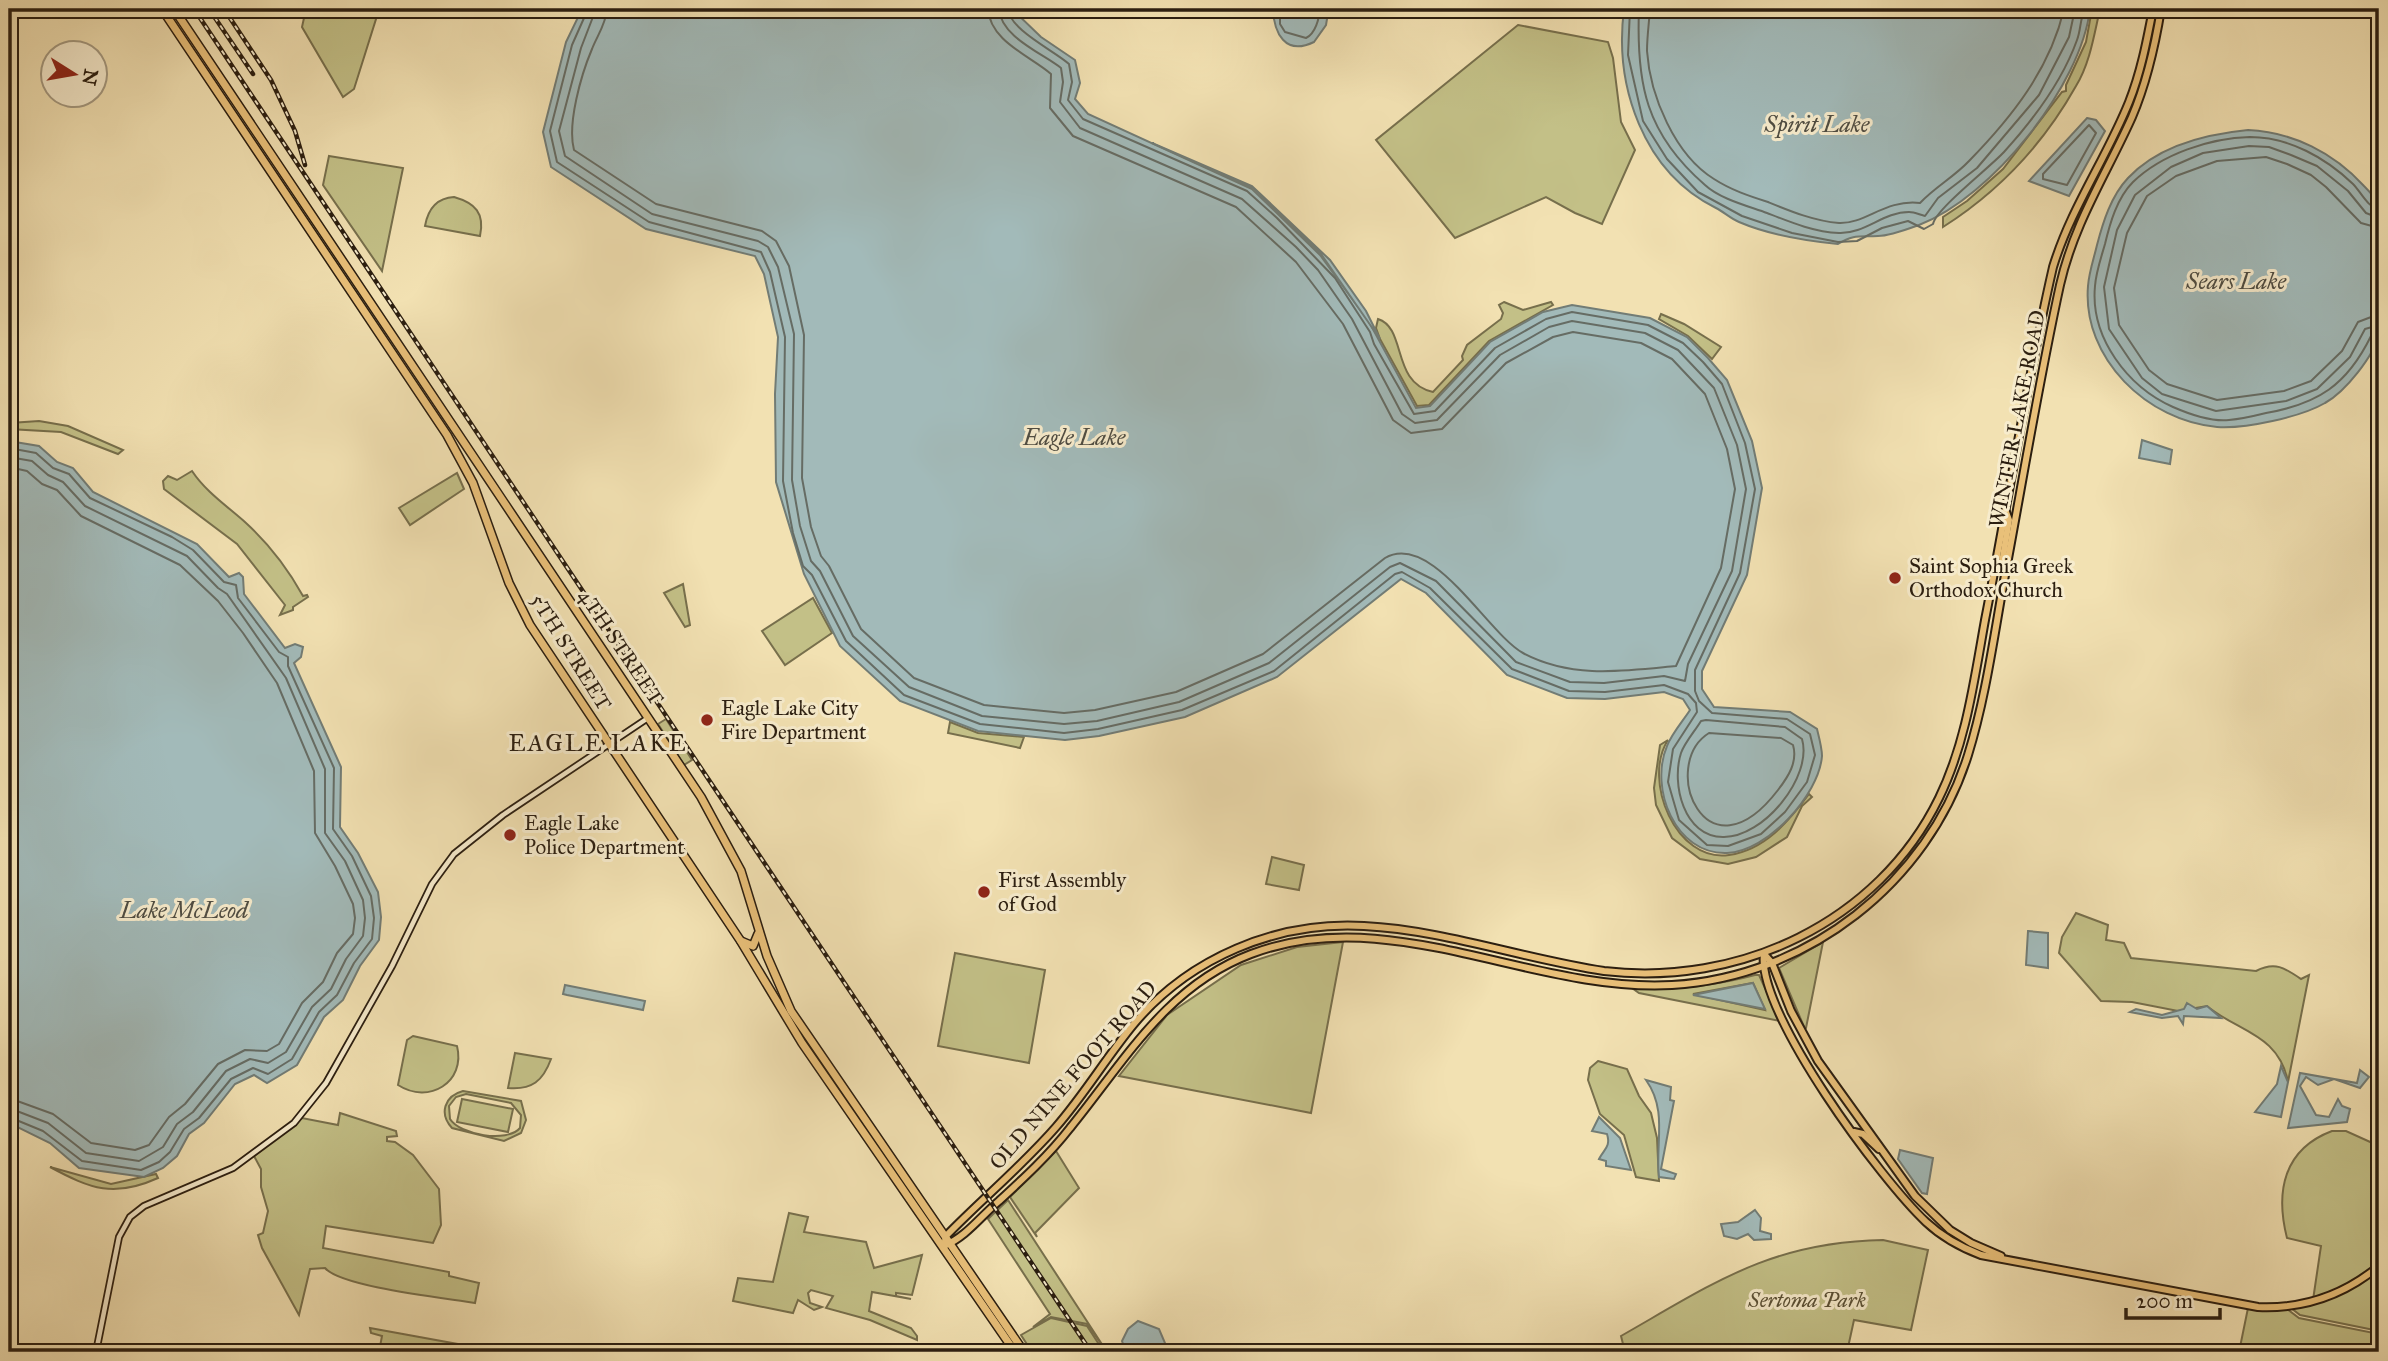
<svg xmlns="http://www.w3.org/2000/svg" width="2388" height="1361" font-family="'IM FELL Great Primer',serif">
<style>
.green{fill:#c3c087;stroke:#776f4c;stroke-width:2;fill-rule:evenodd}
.water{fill:#a2bab9;stroke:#727c75;stroke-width:2}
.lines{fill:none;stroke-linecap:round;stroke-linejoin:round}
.shore{stroke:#666c64;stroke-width:2}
.secondary-casing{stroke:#2b1e10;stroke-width:8}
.primary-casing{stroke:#2b1e10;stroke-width:10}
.highway-casing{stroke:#2b1e10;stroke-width:10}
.secondary{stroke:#f7eccd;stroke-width:4.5}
.primary{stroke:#e9c079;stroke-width:6}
.highway{stroke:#e9c079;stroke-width:7}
.rail-casing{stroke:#2b1e10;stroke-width:4.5}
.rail{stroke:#f7eccd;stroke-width:2;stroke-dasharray:5;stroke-linecap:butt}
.poi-dot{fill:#8f2418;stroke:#f7eccd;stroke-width:2.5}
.labels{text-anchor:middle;stroke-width:6;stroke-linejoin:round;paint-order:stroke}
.street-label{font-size:21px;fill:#2b1e10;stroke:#f7eccd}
.poi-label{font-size:21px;fill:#2b1e10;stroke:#f7eccd;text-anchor:start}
.park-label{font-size:21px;font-style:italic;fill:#594f34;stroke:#f7eccd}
.water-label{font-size:23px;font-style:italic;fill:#4f4d43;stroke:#f7eccd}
.quarter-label{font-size:24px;letter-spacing:2px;fill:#2b1e10;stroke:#f7eccd}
</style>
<rect width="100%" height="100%" fill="#f2e1b2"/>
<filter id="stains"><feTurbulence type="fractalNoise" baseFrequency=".00286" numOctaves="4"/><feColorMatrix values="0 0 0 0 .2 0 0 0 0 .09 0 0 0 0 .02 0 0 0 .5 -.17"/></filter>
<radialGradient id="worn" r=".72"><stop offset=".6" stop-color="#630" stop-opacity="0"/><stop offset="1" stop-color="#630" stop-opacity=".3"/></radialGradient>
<g class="green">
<polygon points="306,9 324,9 352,18 363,9 393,9 389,18 377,16 354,89 343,97 302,27"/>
<path d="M2092 9H2100C2094 35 2090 63 2076 86 2044 143 1998 192 1943 227V217L1967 201 2003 169 2062 92 2066 91V85L2086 42Z"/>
<polygon points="1518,25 1608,42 1613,58 1621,122 1635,150 1602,224 1575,213 1546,197 1455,238 1376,140"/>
<polygon points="329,156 403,168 382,271 323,185"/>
<path d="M454 197C475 203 485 213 480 236L425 226C428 209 436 198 454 197Z"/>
<path d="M1504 302 1523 310 1551 302 1553 305 1489 341 1429 405 1417 406 1380 339 1376 328 1378 319C1407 328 1391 383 1433 392L1463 360 1462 356 1467 345 1501 319 1503 313 1499 305Z"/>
<polygon points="1661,314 1684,324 1721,347 1712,359 1688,336 1659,319"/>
<polygon points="39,421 68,426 123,450 118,454 61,432 9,429 10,423"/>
<path d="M192 471C206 492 227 506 246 523 269 544 288 569 303 596L307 595 308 597 293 607V610L280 615 285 605 237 544 164 489 163 481 168 476 177 480Z"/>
<polygon points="457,473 464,489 410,525 399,508"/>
<polygon points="683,584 690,625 685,627 664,593"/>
<polygon points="813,598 832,633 785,665 762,631"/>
<polygon points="666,719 692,760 684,765 658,724"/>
<polygon points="950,722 978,733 1024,737 1020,748 948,733"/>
<path d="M1668 740C1642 780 1676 863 1729 855 1765 850 1789 821 1809 794L1812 797 1802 806 1787 837 1756 857 1728 864 1700 859 1672 838 1656 805 1654 788 1660 745Z"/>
<polygon points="1272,857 1304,865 1299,890 1266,884"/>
<path d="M2076 913 2108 925 2106 940 2124 943 2131 958 2256 971C2275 961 2285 968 2301 979L2309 975 2288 1082C2279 1034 2238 1032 2207 1006L2178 1011 2132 1002 2101 1001 2059 953 2062 937Z"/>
<polygon points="1343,942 1311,1113 1119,1076 1167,1015 1241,965 1297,947"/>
<polygon points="1823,942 1806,1028 1805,1029 1779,968"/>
<polygon points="955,953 1045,970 1029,1063 938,1046"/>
<path d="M1755 975H1759L1780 1021 1639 993 1632 988C1675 991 1713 986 1755 975ZM1753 983 1765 1010 1693 994Z"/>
<path d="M413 1036 457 1046C466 1082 429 1105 398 1085L407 1040Z"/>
<path d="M515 1053 551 1059C543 1081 532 1090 508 1088Z"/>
<polygon points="1598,1061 1627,1069 1639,1096 1651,1113 1657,1138 1659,1181 1636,1177 1624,1135 1600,1114 1588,1080 1590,1068"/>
<path d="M463 1091 521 1101 526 1120 521 1133 504 1141 452 1128C439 1114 444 1096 463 1091ZM466 1094 511 1103 521 1115 520 1128C507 1143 460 1135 450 1119L449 1106 456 1097Z"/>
<polygon points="462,1099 513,1109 508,1132 457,1122"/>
<path d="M340 1113 396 1131 397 1136 387 1137V1141L395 1142 413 1155 439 1189 441 1225 433 1243 326 1226 323 1248 449 1272V1276L479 1283 475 1303C445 1298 341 1287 325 1268L310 1269 299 1315 262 1248 258 1235 263 1233 268 1211 261 1187V1169L254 1156 302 1118 338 1125Z"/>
<path d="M2332 1131H2346L2379 1146V1263L2347 1286 2313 1300 2321 1246 2287 1238C2275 1191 2284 1149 2332 1131Z"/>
<polygon points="1056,1151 1079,1188 1035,1233 1037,1237 1010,1197"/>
<path d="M50 1167 111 1184 156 1174 158 1178C114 1198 91 1189 50 1167Z"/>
<polygon points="1008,1200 1107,1352 1087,1324 1051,1317 1033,1327 1050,1314 988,1219"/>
<polygon points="789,1213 808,1217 804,1232 866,1242 874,1268 922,1255 912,1295 896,1293 896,1296 911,1299 872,1292 869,1311 911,1328 917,1336 917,1340 870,1320 826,1308 833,1296 811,1290 808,1293 810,1303 822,1307 814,1310 798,1300 793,1313 733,1301 738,1278 773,1282"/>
<path d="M1883 1240 1928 1250 1911 1330 1854 1320 1847 1352H1762L1736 1346 1683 1352H1625L1621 1336C1714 1283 1771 1242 1883 1240Z"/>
<polygon points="2379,1268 2379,1331 2300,1315 2291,1308 2317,1302"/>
<polygon points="2248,1308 2287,1309 2299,1318 2379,1334 2379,1342 2371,1352 2239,1352"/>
<polygon points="1051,1318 1087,1326 1104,1352 1032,1352 1021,1335"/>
<polygon points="370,1328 485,1349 487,1352 379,1352 382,1336 371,1333"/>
</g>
<g class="water">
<path d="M582 9H1012L1041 37 1075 60 1080 83 1075 99 1088 114 1252 189 1320 255 1369 322 1416 408 1430 406 1490 342 1543 312 1572 305 1650 318 1687 337 1708 358 1727 380 1752 441 1762 488 1747 575 1702 671V689L1714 707 1790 712 1817 729C1819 737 1822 748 1822 756 1819 795 1767 852 1727 853 1675 855 1649 788 1667 746 1672 733 1683 721 1690 710L1683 699 1664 692 1605 699 1567 698 1507 675 1426 593 1401 579 1277 677 1185 717 1099 736 1065 740 978 731 900 701 840 646 804 574 776 482 775 394 778 337 764 274 755 256 646 229 551 167 543 132 566 42Z"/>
<path d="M1273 9H1325L1328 13 1326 25 1314 42C1285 56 1274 33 1273 9Z"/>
<path d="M1624 9H2090C2081 86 1992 197 1919 225 1908 229 1890 236 1878 236 1860 237 1854 234 1838 244 1807 241 1767 234 1739 222 1731 219 1724 212 1716 208 1643 172 1614 86 1624 9Z"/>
<polygon points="2087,118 2096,120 2105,131 2069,196 2029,181"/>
<path d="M2248 130C2293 132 2334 153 2364 186 2369 191 2377 199 2379 207 2383 224 2379 247 2379 265 2379 286 2384 313 2379 334 2374 356 2345 392 2325 403 2301 417 2245 429 2217 427 2148 421 2082 359 2088 286 2089 272 2094 258 2097 245 2103 222 2111 196 2128 178 2158 146 2206 134 2248 130Z"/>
<polygon points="1152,143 1252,186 1330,260 1366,311 1380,339 1321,254 1253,188"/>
<polygon points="2142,440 2172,450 2170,464 2139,458"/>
<polygon points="9,441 39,446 57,462 73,468 93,492 197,544 229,577 239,573 243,577 244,594 285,648 295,644 303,647 301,657 294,663 341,767 340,827 358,853 378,892 381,917 379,940 360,966 343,1000 324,1017 297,1065 267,1083 254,1075 235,1084 204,1123 189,1134 177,1156 163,1168 144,1177 79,1168 50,1143 9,1123"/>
<polygon points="2028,931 2048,933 2048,968 2026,965"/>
<polygon points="1753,983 1765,1009 1693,995"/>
<polygon points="565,985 645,1001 643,1010 567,995 563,994"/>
<polygon points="2187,1003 2197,1009 2207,1006 2221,1018 2184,1016 2183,1024 2178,1016 2162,1018 2130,1012 2136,1009 2162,1015 2184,1009"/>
<polygon points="2281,1066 2288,1082 2281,1117 2255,1112 2277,1084"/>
<polygon points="2360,1070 2369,1077 2360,1088 2334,1079 2318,1085 2306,1077 2300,1086 2316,1115 2329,1117 2338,1099 2342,1106 2350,1109 2347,1122 2288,1128 2300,1073 2357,1083"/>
<path d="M1646 1080 1671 1087 1670 1100 1674 1101 1661 1169 1676 1174 1674 1179 1659 1177C1655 1143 1668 1111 1646 1080Z"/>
<path d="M1599 1117 1620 1138 1631 1170 1606 1166V1161L1599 1159C1604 1149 1611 1147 1607 1134L1592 1131Z"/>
<polygon points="1900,1150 1933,1158 1927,1194 1922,1193 1898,1159"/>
<polygon points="1755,1210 1761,1218 1760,1231 1771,1234 1771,1239 1754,1240 1748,1234 1737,1239 1724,1236 1721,1224 1738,1222"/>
<polygon points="1138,1321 1159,1329 1165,1343 1163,1350 1126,1352 1122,1341 1128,1329"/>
</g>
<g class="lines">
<g class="shore">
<path d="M588 9 572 45 550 131 557 162 649 222 761 252 770 272 785 337 783 481 793 533 803 566 812 575 846 641 904 695 980 724 1064 733 1098 729 1182 710 1274 671 1395 574 1402 572 1430 588 1512 669 1569 691 1605 692 1664 685 1688 694 1696 703 1697 712 1673 749 1668 782 1679 820 1707 845 1728 846 1761 834 1785 812 1807 782 1815 755 1810 734 1787 719 1712 713 1699 701 1695 691V670L1740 573 1755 489 1745 443 1722 384 1703 362 1683 343 1648 325 1572 312 1546 319 1495 348 1435 411 1414 414 1374 344 1370 332 1335 278 1277 218 1247 191 1083 119 1068 100 1072 82 1069 64C1053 50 1010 30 1008 9"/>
<path d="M596 9 581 48 559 131 565 156 652 214 758 241 768 247 778 267 794 334 792 480 800 526 811 561 820 571 853 636 909 687 982 716 1064 724 1097 721 1179 702 1269 663 1390 567 1400 563 1436 581 1516 662 1570 682 1604 683 1664 676 1685 681 1688 664 1732 571 1746 489 1737 445 1714 388 1678 350 1645 333 1572 321 1549 327 1500 355 1437 420 1415 423 1402 414 1352 319 1318 270 1296 247 1242 199 1080 128 1060 102 1063 82 1061 68C1042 53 1001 37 999 9"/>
<path d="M607 9C606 24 597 36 592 49 581 75 567 124 574 150L656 204 762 231 776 241 789 266 804 335 802 478 811 527 821 556 829 566 861 629 914 678 984 705 1064 713 1095 710 1176 692 1263 654 1385 558C1432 531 1488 634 1523 653 1572 679 1624 671 1676 666L1721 568 1735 489 1727 449 1705 394 1672 359 1641 343 1573 332 1553 337 1506 363 1442 429 1411 433 1393 420 1343 324 1296 262 1236 207 1073 136 1050 108 1051 74C1030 56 990 41 988 9"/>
<path d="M1280 9V24L1285 32 1306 38C1315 34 1320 18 1319 9"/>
<path d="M1630 9 1628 55 1643 121 1667 159 1698 192 1742 216 1792 233 1838 242 1857 241 1882 228 1908 221 1924 229 1933 224C1936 209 1988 169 2004 152 2034 119 2062 82 2077 40 2081 30 2080 18 2085 9"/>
<path d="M1639 9C1636 84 1646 134 1705 185 1720 199 1748 206 1767 213 1790 222 1814 232 1839 233 1865 234 1883 212 1909 212 1915 212 1920 215 1925 216L1938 198 1977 168 2039 95 2069 37 2075 9"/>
<path d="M1650 9C1649 23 1647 37 1647 51 1650 96 1675 155 1714 179 1731 190 1749 196 1768 202 1790 211 1814 221 1839 223 1866 224 1885 199 1920 203 1935 187 1954 177 1969 161 2012 117 2050 69 2064 9"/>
<polygon points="2089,125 2096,133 2067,185 2043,179 2043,174"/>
<path d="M2379 209C2368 208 2361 192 2353 184 2326 158 2289 137 2250 137 2210 138 2162 154 2133 182 2117 198 2110 223 2105 244 2101 258 2096 272 2095 286 2090 338 2128 387 2173 407 2189 414 2211 422 2229 420 2241 419 2254 416 2266 413 2318 404 2347 385 2371 336L2379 333"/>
<polyline points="2379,218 2366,213 2348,191 2317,166 2291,155 2269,147 2249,146 2203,153 2171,167 2135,195 2117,230 2104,287 2109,329 2142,378 2162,394 2216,411 2286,401 2317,389 2350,357 2365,329 2379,325"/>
<polyline points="2379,228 2361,223 2326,187 2311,175 2287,164 2266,157 2217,161 2176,176 2147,196 2127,233 2114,288 2119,325 2149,370 2167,384 2217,400 2284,391 2311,381 2342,351 2358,322 2379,314"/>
<polyline points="9,448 36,453 53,468 69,474 90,498 172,537 193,550 224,582 236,585 238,598 279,652 288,657 288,666 334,768 333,829 352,856 371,896 374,918 372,939 354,963 337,995 319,1012 292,1059 268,1074 253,1068 231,1079 199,1118 184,1129 170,1152 159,1162 141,1170 82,1161 43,1131 9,1117"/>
<polyline points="9,457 32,461 48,475 63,482 85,506 187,556 218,588 227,594 286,678 325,769 325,833 345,861 363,900 365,918 363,936 346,959 331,989 312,1007 286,1052 268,1063 250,1059 226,1071 193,1112 177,1124 163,1147 139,1161 86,1153 48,1123 9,1108"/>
<polyline points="9,467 27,471 42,484 57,490 81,516 180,565 218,601 243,633 277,683 314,771 315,833 335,866 353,904 355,918 353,934 337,953 323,982 302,1003 279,1044 267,1051 245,1050 218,1064 185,1104 169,1117 149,1145 135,1150 91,1143 53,1114 9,1098"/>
<path d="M1706 720 1785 727 1802 739C1813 777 1763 838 1723 837 1684 837 1671 784 1681 753 1685 742 1695 731 1701 721Z"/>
<path d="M1709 733 1781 738 1793 745C1798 762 1788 777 1778 790 1706 884 1658 765 1709 733Z"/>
</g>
<defs>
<polyline id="secondary" points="96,1352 119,1237 130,1217 144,1206 233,1168 294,1123 326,1083 392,966 432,884 454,854 503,815 648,718"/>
<g id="primary">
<path d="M2153 9C2147 40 2141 72 2129 102 2106 159 2071 208 2053 267 2026 384 2008 503 1985 620 1974 681 1966 743 1939 798 1878 923 1738 987 1604 971 1524 959 1444 930 1364 926 1276 921 1189 958 1133 1025 1106 1058 1084 1095 1056 1127 1022 1166 982 1199 946 1236L944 1246C966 1237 981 1216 999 1201 1024 1178 1049 1155 1070 1128 1124 1062 1166 986 1251 954 1390 901 1531 993 1672 985 1807 977 1928 883 1968 755 1986 697 1994 635 2005 575 2023 479 2039 381 2060 285 2074 223 2107 173 2132 117 2147 82 2155 46 2161 9"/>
<polyline points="2005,573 2001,569 2009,520 2006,512"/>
<path d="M1764 954C1756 1012 1882 1181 1926 1222 1942 1237 1960 1247 1981 1255L2258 1307C2303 1309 2344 1295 2379 1266"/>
<polyline points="1764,954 1772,963 1791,1011 1818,1061 1915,1196 1950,1230 1971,1243 2001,1256"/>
<polyline points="1854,1132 1863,1134 1879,1149"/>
</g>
<g id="highway">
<polyline points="162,9 447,435 473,483 509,583 530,625 740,940 802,1043 1015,1352"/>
<polyline points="174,9 701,797 741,871 767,956 791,1011 1024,1352"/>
<polyline points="741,941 753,946 758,934"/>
</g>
</defs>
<use href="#secondary" class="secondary-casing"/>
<use href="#primary" class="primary-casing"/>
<use href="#highway" class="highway-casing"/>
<use href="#secondary" class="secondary"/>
<use href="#primary" class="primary"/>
<use href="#highway" class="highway"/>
<defs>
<g id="rail">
<polyline points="194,9 1091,1352"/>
<polyline points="209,9 253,74"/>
<polyline points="224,9 271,80 295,131 305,165"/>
<polyline points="2369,1352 2379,1340"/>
</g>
</defs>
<use href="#rail" class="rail-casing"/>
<use href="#rail" class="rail"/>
</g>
<g class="poi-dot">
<circle cx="1895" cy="578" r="7"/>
<circle cx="707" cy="720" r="7"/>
<circle cx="510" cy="835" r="7"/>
<circle cx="984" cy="892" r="7"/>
</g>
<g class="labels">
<g class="street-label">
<text transform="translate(2017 419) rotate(-79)" y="7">WINTER LAKE ROAD</text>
<text transform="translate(621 647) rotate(56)" y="7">4TH STREET</text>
<text transform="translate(571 652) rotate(58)" y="7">5TH STREET</text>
<text transform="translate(1073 1075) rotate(-49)" y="7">OLD NINE FOOT ROAD</text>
</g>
<g class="poi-label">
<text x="1909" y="573">Saint Sophia Greek<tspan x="1909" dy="24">Orthodox Church</tspan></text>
<text x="721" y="715">Eagle Lake City<tspan x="721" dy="24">Fire Department</tspan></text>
<text x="524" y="830">Eagle Lake<tspan x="524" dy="24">Police Department</tspan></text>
<text x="998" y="887">First Assembly<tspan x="998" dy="24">of God</tspan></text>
</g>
<g class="park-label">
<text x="1807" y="1307">Sertoma Park</text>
</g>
<g class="water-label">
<text x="1817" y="132">Spirit Lake</text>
<text x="2236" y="289">Sears Lake</text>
<text x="1074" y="445">Eagle Lake</text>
<text x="184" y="918">Lake McLeod</text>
</g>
<g class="quarter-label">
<text x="598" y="751">EAGLE LAKE</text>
</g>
</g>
<rect width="2388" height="1361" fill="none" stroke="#f2e1b2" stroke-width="35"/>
<rect x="10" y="10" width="2367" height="1340" fill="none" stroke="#2b1e10" stroke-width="3.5"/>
<rect x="18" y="18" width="2353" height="1326" fill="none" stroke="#2b1e10" stroke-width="2"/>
<g transform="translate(74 74) rotate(101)"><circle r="33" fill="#f7eccd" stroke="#a59a81" stroke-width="2"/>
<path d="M0-5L12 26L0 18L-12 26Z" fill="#8f2418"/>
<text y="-10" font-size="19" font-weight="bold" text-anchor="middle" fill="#2b1e10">N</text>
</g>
<path d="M2126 1308v10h94v-10" fill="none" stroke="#2b1e10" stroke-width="3.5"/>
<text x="2136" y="1308" font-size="21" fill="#2b1e10" stroke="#f7eccd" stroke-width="5" paint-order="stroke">200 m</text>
<rect width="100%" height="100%" filter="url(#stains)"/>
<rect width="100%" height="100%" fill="url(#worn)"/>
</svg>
